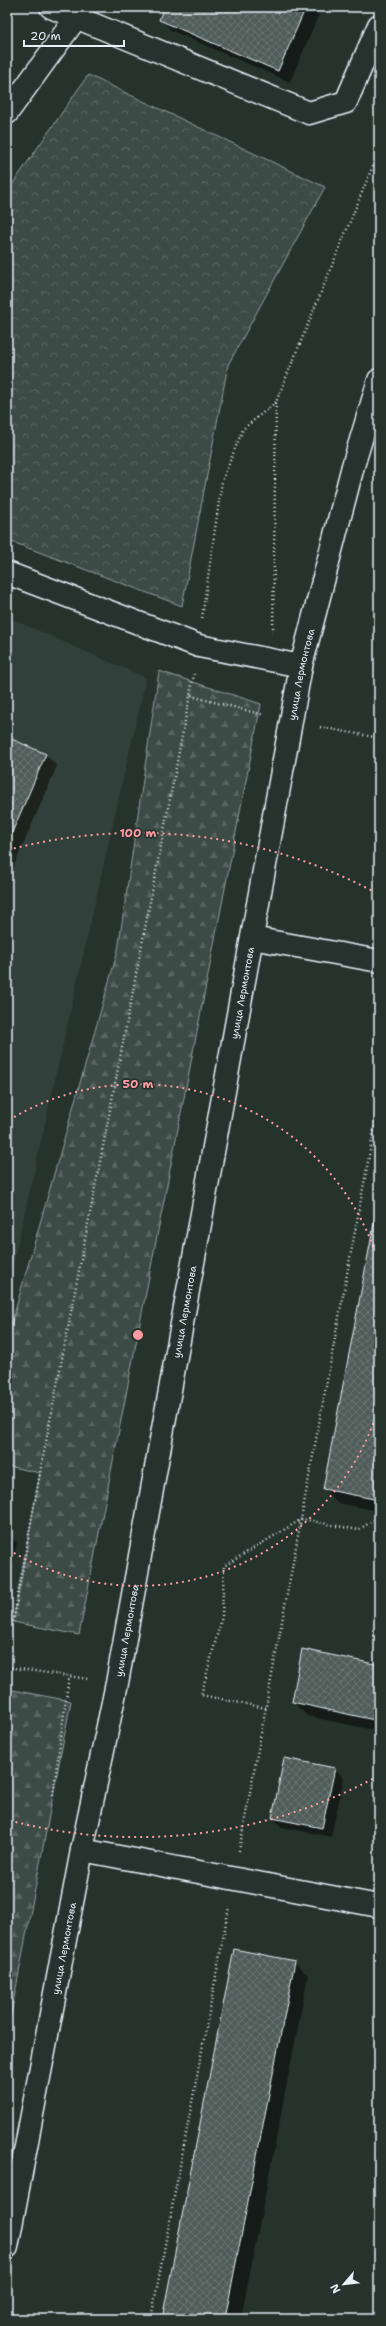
<svg xmlns="http://www.w3.org/2000/svg" width="386" height="2326" font-family="'Shantell Sans',sans-serif">
<style>
.built{fill:#333f3a}
.forest{fill:url(#forest-firs);stroke:#939ea0}
.park{fill:url(#park-crowns);stroke:#939ea0}
.shadow{fill:#0007}
.building{fill:url(#building-cross-hatch);stroke:#e8f1f8}
.lines{fill:none;stroke-linecap:round;stroke-linejoin:round}
.minor-casing{stroke:#e8f1f8;stroke-width:25}
.major-casing{stroke:#e8f1f8;stroke-width:25}
.path{stroke:#e8f1f8;stroke-width:2.5;stroke-dasharray:1 3;stroke-linecap:butt}
.minor{stroke:#26332d;stroke-width:22}
.major{stroke:#26332d;stroke-width:22}
.ring{fill:none;stroke:#ff9aa2;stroke-width:2;stroke-dasharray:2 4}
.labels{text-anchor:middle;stroke-width:3.5;stroke-linejoin:round;paint-order:stroke}
.street-label{font-size:10px;fill:#e8f1f8;stroke:#26332d}
.centre{fill:#ff9aa2;stroke:#26332d;stroke-width:2}
.ring-label{font-size:12px;text-anchor:middle;font-weight:bold;fill:#ff9aa2;stroke:#26332d;stroke-width:3.5;stroke-linejoin:round;paint-order:stroke}
</style>
<defs>
<pattern id="forest-firs" width="22" height="20" patternUnits="userSpaceOnUse"><rect width="22" height="20" fill="#3e4b47"/><path d="M5 1l3.5 6h-7zM16 11l3.5 6h-7z" fill="#5a6562"/></pattern>
<pattern id="park-crowns" width="20" height="18" patternUnits="userSpaceOnUse"><rect width="20" height="18" fill="#3e4b47"/><path d="M2 6a3 3 0 1 1 6 0M12 15a3 3 0 1 1 6 0" fill="none" stroke="#5a6562"/></pattern>
<pattern id="building-cross-hatch" width="8" height="8" patternUnits="userSpaceOnUse"><rect width="8" height="8" fill="#505c59"/><path d="M0 0l8 8M0 8l8-8" fill="none" stroke="#697472"/></pattern>
</defs>
<rect width="100%" height="100%" fill="#26332d"/>
<filter id="ink" filterUnits="userSpaceOnUse"><feTurbulence type="fractalNoise" baseFrequency=".025" numOctaves="2"/><feDisplacementMap in="SourceGraphic" scale="8" xChannelSelector="R" yChannelSelector="G"/><feConvolveMatrix kernelMatrix="1 2 1 2 8 2 1 2 1" color-interpolation-filters="sRGB"/></filter>
<g filter="url(#ink)">
<polygon class="built" points="7,617 146,678 7,1291"/>
<g class="forest">
<polygon points="159,671 261,704 79,1635 13,1622 40,1473 7,1466 7,1339 118,950"/>
<polygon points="7,1689 71,1701 7,2035"/>
</g>
<polygon class="park" points="88,75 325,187 228,365 182,606 7,540 7,192"/>
<g class="shadow">
<polygon points="165,7 322,7 290,82 172,31 160,19"/>
<polygon points="7,738 46,755 57,766 7,882"/>
<polygon points="379,1204 379,1511 337,1503 324,1489"/>
<polygon points="7,1533 17,1543 7,1594"/>
<polygon points="379,1667 379,1731 307,1716 293,1702"/>
<polygon points="334,1769 344,1778 331,1837 282,1827 273,1818"/>
<polygon points="294,1962 308,1975 241,2319 163,2319"/>
</g>
<g class="building">
<polygon points="164,7 306,7 278,71 159,20"/>
<polygon points="7,737 46,754 7,844"/>
<polygon points="379,1198 379,1500 323,1489"/>
<polygon points="302,1649 379,1665 379,1721 292,1702"/>
<polygon points="284,1758 335,1768 322,1828 272,1818"/>
<polygon points="234,1949 295,1961 225,2319 162,2319"/>
</g>
<g class="lines">
<defs>
<g id="minor">
<polyline points="51,7 309,113 346,102 379,25"/>
<polyline points="7,113 76,18 81,7"/>
<polyline points="7,573 199,646 301,666"/>
<polyline points="252,938 379,961"/>
<polyline points="82,1850 379,1906"/>
</g>
<g id="major">
<path id="s1" d="M7 2247 82 1850 117 1683 301 666 353 466 379 380"/>
</g>
</defs>
<use href="#minor" class="minor-casing"/>
<use href="#major" class="major-casing"/>
<g class="path">
<polyline points="202,618 222,481 243,429 276,402"/>
<polyline points="273,632 276,402 379,151"/>
<polyline points="191,696 264,715"/>
<polyline points="320,727 379,738"/>
<polyline points="7,1632 13,1622 40,1473 194,674"/>
<polyline points="7,1667 88,1679"/>
<polyline points="266,1708 201,1695 222,1617 224,1566 302,1519 358,1530 379,1517"/>
<polyline points="53,1795 69,1676"/>
<polyline points="239,1851 379,1103"/>
<polyline points="151,2319 229,1907"/>
</g>
<use href="#minor" class="minor"/>
<use href="#major" class="major"/>
</g>
</g>
<g class="ring">
<path d="M379 1406A251 251 0 0 1 9 1550M9 1120A251 251 0 0 1 379 1264"/>
<path d="M378 1776A502 502 0 0 1 8 1820M8 850A502 502 0 0 1 378 894"/>
</g>
<g class="labels">
<g class="street-label">
<text dy="4" stroke="none"><textPath href="#s1" startOffset="1600">улица Лермонтова</textPath></text>
<text dy="4" stroke="none"><textPath href="#s1" startOffset="1276">улица Лермонтова</textPath></text>
<text dy="4" stroke="none"><textPath href="#s1" startOffset="952">улица Лермонтова</textPath></text>
<text dy="4" stroke="none"><textPath href="#s1" startOffset="628">улица Лермонтова</textPath></text>
<text dy="4" stroke="none"><textPath href="#s1" startOffset="304">улица Лермонтова</textPath></text>
</g>
</g>
<circle cx="138" cy="1335" r="6" class="centre"/>
<g class="ring-label">
<text x="138" y="837">100 m</text>
<text x="138" y="1088">50 m</text>
</g>
<rect width="386" height="2326" fill="none" stroke="#26332d" stroke-width="24"/>
<rect x="12" y="12" width="362" height="2302" fill="none" stroke="#e8f1f8" stroke-width="1.5" filter="url(#ink)"/>
<g transform="translate(344 2284) rotate(242)" stroke="#26332d" stroke-width="3" paint-order="stroke">
<path d="M0-3L7 15L0 10L-7 15Z" fill="#e8f1f8"/>
<text y="-6" font-size="11" font-weight="bold" text-anchor="middle" fill="#e8f1f8">N</text>
</g>
<path d="M24 40v6h100v-6" fill="none" stroke="#e8f1f8" stroke-width="2"/>
<text x="30" y="40" font-size="12" fill="#e8f1f8" stroke="#26332d" stroke-width="3" paint-order="stroke">20 m</text>
</svg>
